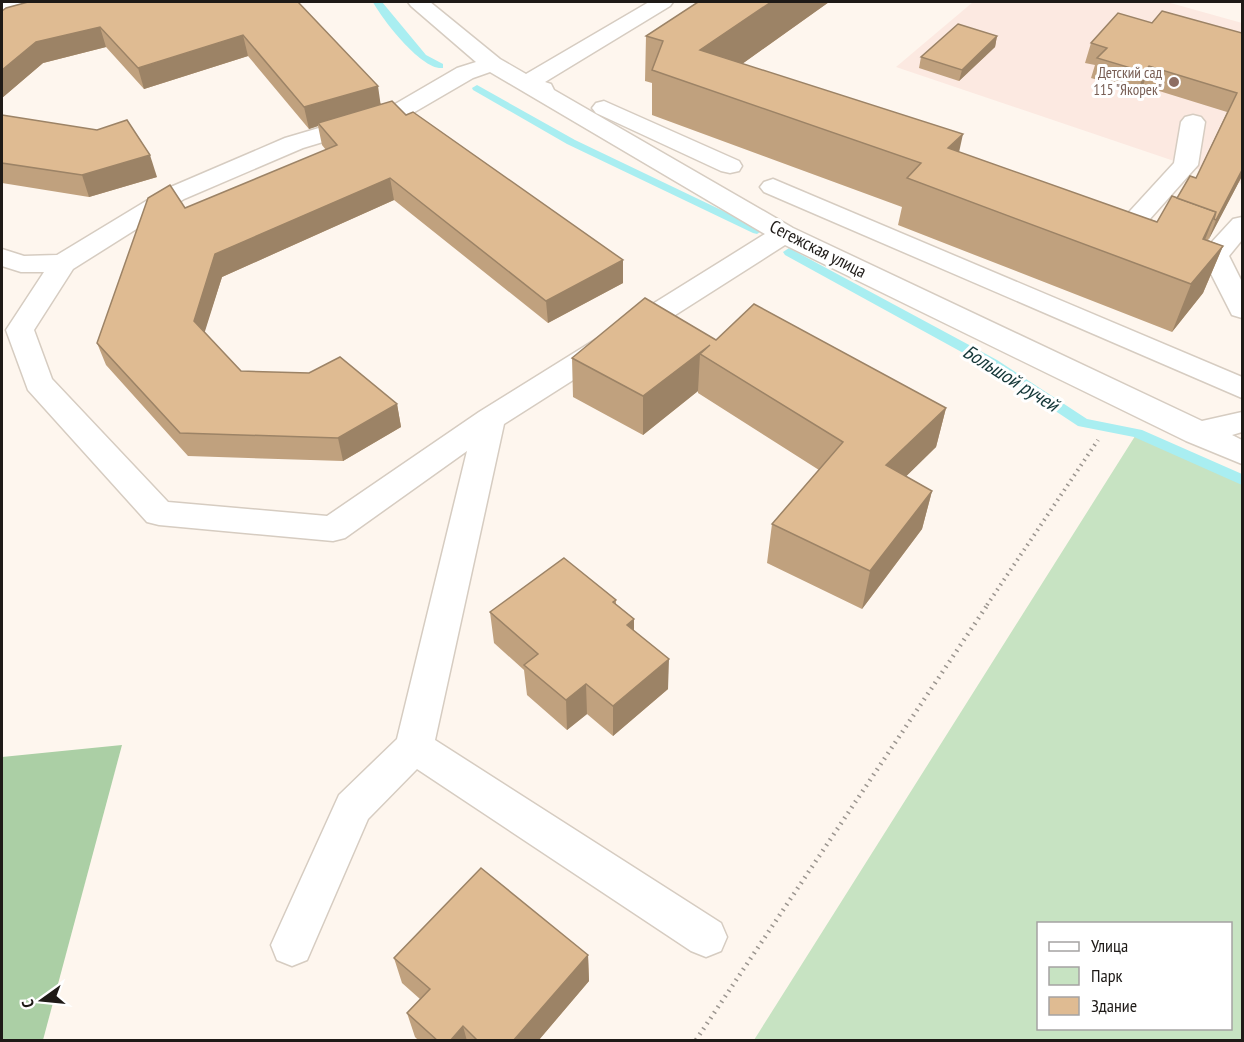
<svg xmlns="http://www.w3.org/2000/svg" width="1244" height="1042" font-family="'PT Sans Narrow',sans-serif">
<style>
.education{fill:#fce9e1}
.green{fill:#c7e3c2;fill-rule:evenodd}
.forest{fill:#abcfa5}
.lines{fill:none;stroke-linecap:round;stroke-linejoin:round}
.stream{fill:#a9eef1;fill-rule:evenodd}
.minor-casing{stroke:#d6ccc1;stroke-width:3}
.path-far1{stroke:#9b958f;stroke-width:4;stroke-dasharray:1.5 4.5;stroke-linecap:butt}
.path{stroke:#9b958f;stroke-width:4.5;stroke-dasharray:1.5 5;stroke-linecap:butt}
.minor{fill:#fff;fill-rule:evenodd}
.wall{fill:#c0a17e}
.shaded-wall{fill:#9c8366}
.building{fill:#dfbb92;stroke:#9c8366;stroke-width:1.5}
.education-dot{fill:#8d6e63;stroke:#fff;stroke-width:2}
.labels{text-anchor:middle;stroke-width:6;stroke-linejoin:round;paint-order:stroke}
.far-education-label{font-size:15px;fill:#785e54;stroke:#fff;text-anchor:end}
.street-label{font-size:18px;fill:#1e1a17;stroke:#fff}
.water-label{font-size:20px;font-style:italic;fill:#143738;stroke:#fff}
</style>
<rect width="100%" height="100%" fill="#fef6ee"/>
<polygon class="education" points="973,2 1167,2 1242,23 1242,184 896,67"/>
<path class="green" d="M1137 433 1242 480V1040H754ZM1038 924H1230V1028H1038Z"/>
<polygon class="forest" points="122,745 43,1040 2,1040 2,757"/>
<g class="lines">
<g class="stream">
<path d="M373 2H382L426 55 443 64V68C422 71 382 19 373 2Z"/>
<polygon points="477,85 575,140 763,230 757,234 753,233 567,144 473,90 472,88"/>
<polygon points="789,248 997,360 1087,419 1142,430 1242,474 1242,485 1134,437 1078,426 987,366 785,255 783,252"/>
</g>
<defs>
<g id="minor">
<polygon points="2,2 36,2 32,6 2,15"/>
<path d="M408 2H430L500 59 526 74 649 2H673L670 6 545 82 551 84 554 90 793 228 1202 421 1242 412V432L1232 435 1242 440V464L1186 441 785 245 504 424 435 740 721 923 727 937 721 951 706 957 691 951 417 769 368 819 307 960 292 966 277 960 271 945 339 795 397 739 467 451 345 538 333 541 159 525 147 522 28 390 6 330 44 272H21L2 266V249L24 256 57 255 166 189 285 138 390 107 457 68 476 62 411 6ZM490 72 765 234 479 412 327 516 168 502 52 379 34 330 73 269 184 199 303 148 406 117 473 78Z"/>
<polygon points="604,101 739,161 742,166 739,171 730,173 721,171 596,113 592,108 596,103"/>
<polygon points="1193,115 1201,117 1205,122 1198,165 1149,220 1210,244 1233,219 1242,217 1242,240 1229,256 1242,282 1242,318 1232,315 1204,260 1123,229 1119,223 1174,163 1181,122 1185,117"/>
<polygon points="773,179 1242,377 1242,398 764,192 760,187 764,182"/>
</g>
</defs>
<use href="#minor" class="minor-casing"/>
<polyline class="path-far1" points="987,605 1098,440"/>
<polyline class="path" points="696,1040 988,604"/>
<use href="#minor" class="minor"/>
</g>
<g class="wall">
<polygon points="298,2 381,104 406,115 623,283 548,323 394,200 222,277 204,332 241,371 397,404 401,427 343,461 188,456 106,365 97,343 185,208 326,150 322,145 318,126 309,129 248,56 144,89 106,47 43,63 2,98 2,11"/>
<polygon points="829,2 742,64 959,152 1157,222 1177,198 1196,178 1227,112 1143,86 1138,92 1091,78 1095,65 1085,63 1091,43 1152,23 1242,33 1242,178 1241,178 1208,240 1223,246 1203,293 1172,332 898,225 902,207 652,115 652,83 645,81 646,36"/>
<polygon points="997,36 995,47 959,81 919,68 921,57"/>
<polygon points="2,115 157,177 89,197 2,183"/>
<polygon points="716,340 946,408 936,447 906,476 932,491 922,529 862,609 767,563 772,524 819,470 698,393 698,391 643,435 573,397 572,358"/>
<polygon points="616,600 616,604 634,619 634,631 668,689 613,736 587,714 567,730 527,695 524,670 494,643 490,612"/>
<polygon points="588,955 589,981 538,1041 419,1041 415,1037 407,1013 420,999 402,983 394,958"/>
</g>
<g class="shaded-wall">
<polygon points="771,2 829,2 707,89 700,50"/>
<polygon points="100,27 106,47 43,63 2,98 2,70 36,42"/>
<polygon points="243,35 248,56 144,89 138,68"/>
<polygon points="997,36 995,47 959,81 962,70"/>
<polygon points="1149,66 1143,86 1138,92 1144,72"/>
<polygon points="378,86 381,107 318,123 318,126 309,129 304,107"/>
<polygon points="963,134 953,180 948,148"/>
<polygon points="150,155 157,177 89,197 82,175"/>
<polygon points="1242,170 1242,174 1241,178 1208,241 1216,220"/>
<polygon points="390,178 394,200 222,277 201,344 194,321 215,254"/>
<polygon points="1216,212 1197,260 1203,239"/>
<polygon points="1223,246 1203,293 1172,332 1191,284"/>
<polygon points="623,260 623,283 548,323 546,301"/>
<polygon points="710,345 700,354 698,391 643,435 643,396"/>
<polygon points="397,404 401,427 343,461 338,438"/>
<polygon points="946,408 936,447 878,504 886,465"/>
<polygon points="932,491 922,529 862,609 870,571"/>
<polygon points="634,619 634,650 627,625"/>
<polygon points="669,659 668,689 613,736 613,706"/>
<polygon points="586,684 587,714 567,730 566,700"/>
<polygon points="588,955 589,981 538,1041 513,1041"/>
<polygon points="463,1026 467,1041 450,1041"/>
</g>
<g class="building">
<polygon points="28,2 298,2 378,86 304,107 243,35 138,68 100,27 36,42 2,70 2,11 6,8"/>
<polygon points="698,2 771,2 700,50 963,134 948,148 1157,222 1172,196 1216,212 1203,239 1223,246 1191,284 907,178 921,163 652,70 663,41 646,36"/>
<polygon points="1162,11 1242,33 1242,170 1216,220 1214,219 1216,212 1177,198 1190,176 1196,178 1237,93 1149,66 1144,72 1097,58 1107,48 1091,43 1118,13 1152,23"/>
<polygon points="958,24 997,36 962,70 921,57"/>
<polygon points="392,101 406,115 413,112 623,260 546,301 390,178 215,254 194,321 241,371 309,373 340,357 397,404 338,438 180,433 97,343 148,198 170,185 185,208 337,145 318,123"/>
<polygon points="2,115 97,130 127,120 150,155 82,175 2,163"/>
<polygon points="645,298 716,340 754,304 946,408 886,465 932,491 870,571 772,524 843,442 700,354 710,345 643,396 572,358"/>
<polygon points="564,558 616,600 613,602 634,619 627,625 669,659 613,706 586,684 566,700 524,665 538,654 490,612"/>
<polygon points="481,868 588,955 513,1041 478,1041 463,1026 450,1041 438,1041 407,1013 430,989 394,958"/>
</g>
<circle class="education-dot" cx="1174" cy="82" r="6"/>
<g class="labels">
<g class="far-education-label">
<text x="1162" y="78">Детский сад<tspan x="1162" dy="17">115 "Якорек"</tspan></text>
</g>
<g class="street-label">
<text transform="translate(818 249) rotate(27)" y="6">Сегежская улица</text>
</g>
<g class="water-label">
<text transform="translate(1011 378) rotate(32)" y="7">Большой ручей</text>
</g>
</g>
<rect width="1244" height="1042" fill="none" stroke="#1e1a17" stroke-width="6"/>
<rect x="1037" y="922" width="195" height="108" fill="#ffffff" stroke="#a5a3a2" stroke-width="1.5"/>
<rect x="1049" y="942" width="30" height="9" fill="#ffffff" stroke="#a5a3a2" stroke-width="1.5"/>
<text x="1091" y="952" font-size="18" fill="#1e1a17">Улица</text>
<rect x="1049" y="967" width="30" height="18" fill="#c7e3c2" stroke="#a5a3a2" stroke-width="1.5"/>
<text x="1091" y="982" font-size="18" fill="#1e1a17">Парк</text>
<rect x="1049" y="997" width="30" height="18" fill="#dfbb92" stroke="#a5a3a2" stroke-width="1.5"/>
<text x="1091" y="1012" font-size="18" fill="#1e1a17">Здание</text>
<g transform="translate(42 1000) rotate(255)" stroke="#ffffff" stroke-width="4.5" paint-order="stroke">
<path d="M0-4.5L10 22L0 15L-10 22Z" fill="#1e1a17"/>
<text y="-9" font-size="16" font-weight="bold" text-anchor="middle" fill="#1e1a17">С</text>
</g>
</svg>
